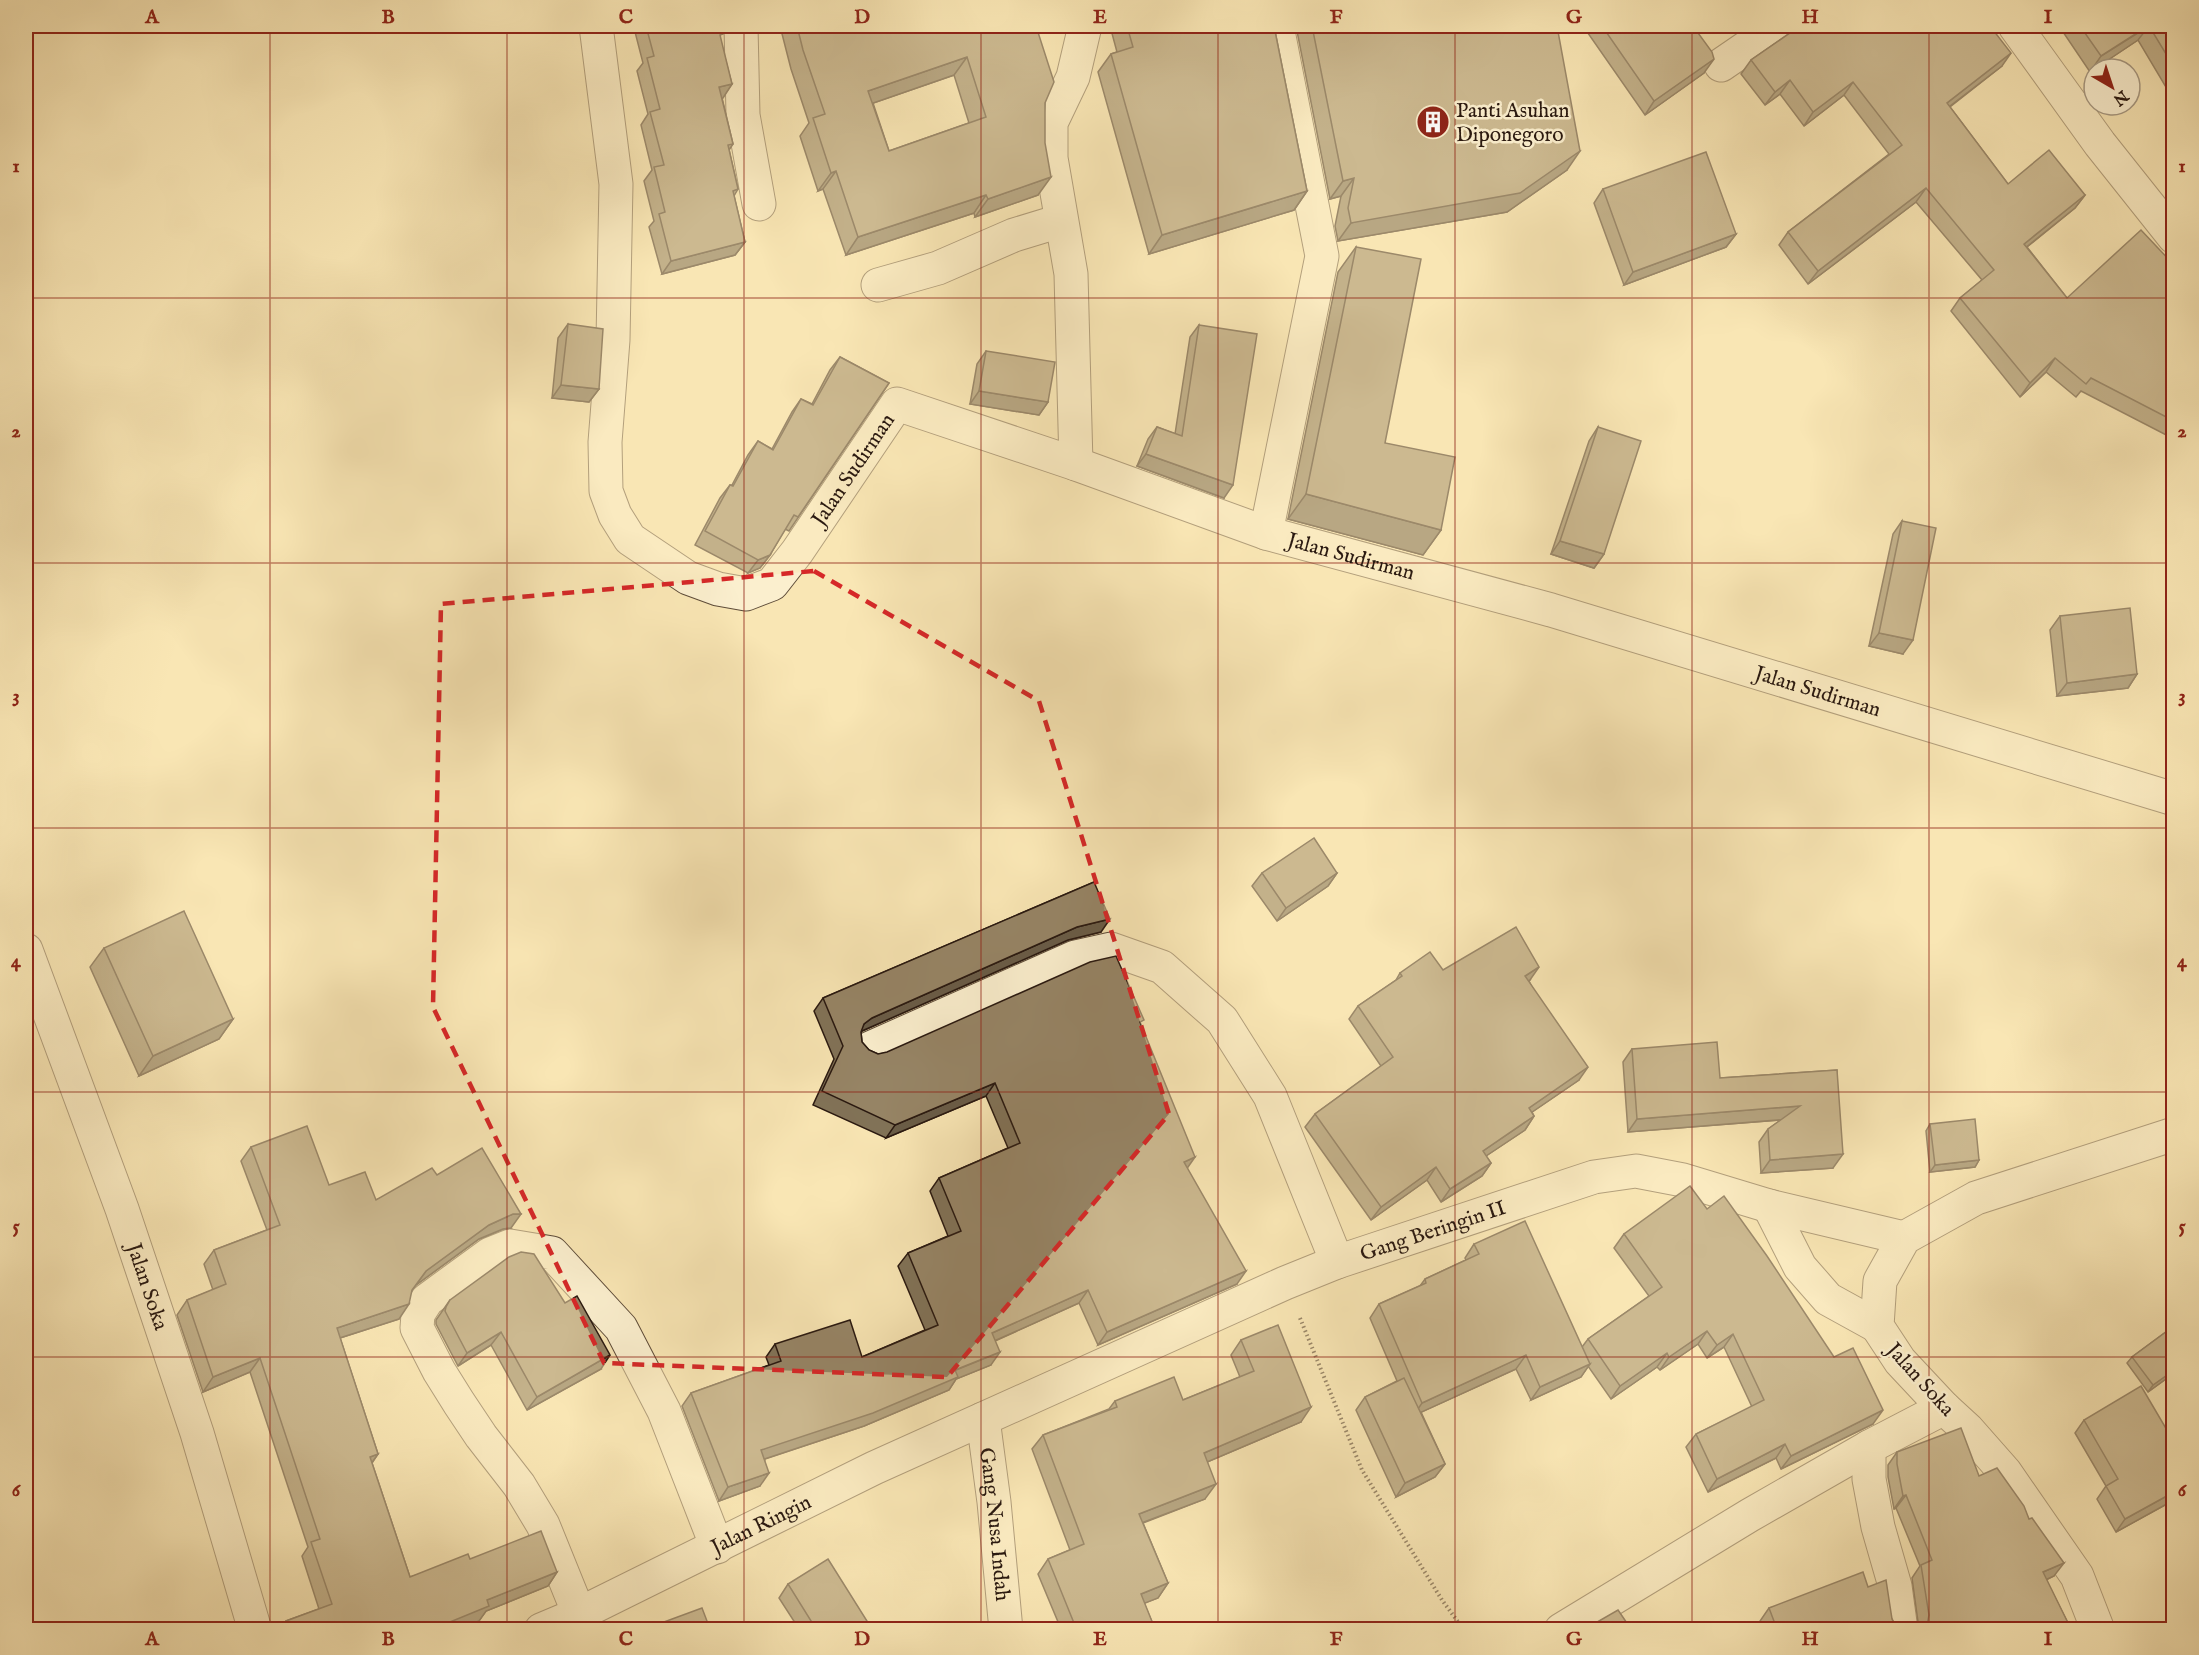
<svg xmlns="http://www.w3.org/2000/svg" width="2199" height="1655" font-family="'IM FELL English',serif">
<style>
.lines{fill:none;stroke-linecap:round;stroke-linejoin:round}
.minor-casing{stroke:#5e4c39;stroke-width:35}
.path{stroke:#2a1910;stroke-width:4;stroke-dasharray:1.5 3;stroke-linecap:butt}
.minor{stroke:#fbefce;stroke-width:33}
.wall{fill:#817257;stroke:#2a1910;stroke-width:1.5;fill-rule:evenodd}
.shaded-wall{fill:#695c47;stroke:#2a1910;stroke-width:1.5}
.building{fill:#968465;stroke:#2a1910;stroke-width:1.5;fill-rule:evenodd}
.marked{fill:none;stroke:#d62828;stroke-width:4.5;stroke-dasharray:12 8;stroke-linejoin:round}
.grid{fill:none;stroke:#8f2418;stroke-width:1.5;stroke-opacity:0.55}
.labels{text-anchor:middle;stroke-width:5;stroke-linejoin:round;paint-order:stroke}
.poi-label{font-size:21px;fill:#2a1910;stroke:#fbefce;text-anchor:start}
.street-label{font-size:21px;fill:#2a1910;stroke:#fbefce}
.neatline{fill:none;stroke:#8f2418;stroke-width:2}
.grid-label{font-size:20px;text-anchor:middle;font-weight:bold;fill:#8f2418}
</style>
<rect width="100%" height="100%" fill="#f9e6b4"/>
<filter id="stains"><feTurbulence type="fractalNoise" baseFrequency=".00333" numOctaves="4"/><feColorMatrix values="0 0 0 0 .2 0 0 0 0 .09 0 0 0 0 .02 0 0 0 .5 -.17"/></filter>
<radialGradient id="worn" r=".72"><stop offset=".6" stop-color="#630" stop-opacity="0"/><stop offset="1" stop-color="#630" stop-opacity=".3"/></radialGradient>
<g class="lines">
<defs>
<g id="minor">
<path id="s1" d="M596 26 616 184 613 340 605 442 606 491 615 515 630 539 688 578 718 589 746 594 772 584 797 552 897 404 1076 464 1266 533 1551 610 2174 799"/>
<polyline points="741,26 743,115 759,204"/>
<polyline points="2015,26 2100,144 2174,237"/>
<polyline points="1721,65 1778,26"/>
<polyline points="878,285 938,268 1014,235 1060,221"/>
<polyline points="1076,464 1071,274 1051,158 1051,123 1073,77 1085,26"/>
<polyline points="1266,533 1322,256 1277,26"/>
<path id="s2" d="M26 950 122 1209 197 1433 255 1630"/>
<polyline points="870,1048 1075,957 1111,949 1162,967 1222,1020 1270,1096 1337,1262"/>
<polyline points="1769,1206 1800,1267 1828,1299 1877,1326"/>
<path id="s3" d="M983 1419 994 1502 1006 1630"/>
<polyline points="1869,1447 1869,1479 1878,1527 1895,1586 1901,1630"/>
<polyline points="579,1614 543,1525 519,1485 481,1436 459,1403 439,1371 417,1328 418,1314 427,1300 490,1254 510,1246 552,1253 621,1328 664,1411 717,1547"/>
<path id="s4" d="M541 1630 579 1614 874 1468 1285 1283 1337 1262 1594 1177 1636 1171 1683 1180 1769 1206 1904 1238"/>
<polyline points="1561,1630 1750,1515 1869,1447 1944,1408"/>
<polyline points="2098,1630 2077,1576 2005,1472 1968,1430 1944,1408 1900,1361 1877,1326 1880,1281 1904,1238 1976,1198 2174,1134"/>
</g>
</defs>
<use href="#minor" class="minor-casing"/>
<polyline class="path" points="1300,1318 1362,1470 1442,1600 1464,1630"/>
<use href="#minor" class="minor"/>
</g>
<g class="wall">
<polygon points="636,26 721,26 720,39 732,84 722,98 733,144 729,150 738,189 734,196 745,242 735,255 662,274 649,227 654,221 644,181 652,170 641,125 648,114 637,71 643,63 634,28"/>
<path d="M780 26H1036L1045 103 1038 195 975 217 974 213 846 255 823 189 818 191 800 136 809 123 791 69ZM954 75 969 123 889 151 873 103Z"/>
<polygon points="1110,26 1274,26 1307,191 1294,210 1149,254 1098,72 1111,54 1117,52"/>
<polygon points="1296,26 1382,26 1567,170 1507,212 1338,241 1335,226 1341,196 1330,199"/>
<polygon points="1583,26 1693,26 1704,73 1645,115"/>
<polygon points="1796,26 1990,26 2002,66 1950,107 2008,184 2085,195 2075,208 2027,247 2067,298 2168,386 2174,388 2174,439 2081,391 2076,397 2046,372 2020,397 1951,311 1960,298 1982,280 1916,202 1808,284 1779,245 1788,232 1889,154 1844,95 1804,126 1780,94 1765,105 1741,74 1751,60 1796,29"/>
<polygon points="2059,26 2174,26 2174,91 2170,94 2138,40 2090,72"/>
<polygon points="1603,189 1736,234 1726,247 1624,285 1594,203"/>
<polygon points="1356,247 1385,443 1441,530 1423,555 1288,519 1338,272"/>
<polygon points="568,324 599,389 589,402 552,398 558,338"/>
<polygon points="1199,325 1224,498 1137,466 1148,439 1157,427 1175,434 1190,337"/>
<polygon points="986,351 1048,402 1039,415 970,404 977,364"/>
<polygon points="840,357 889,383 789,531 785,529 770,555 760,568 748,573 695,545 720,498 730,485 732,485 748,455 758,441 772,449 792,412 801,399 812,404 830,370"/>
<polygon points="1598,427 1604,554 1594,568 1551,554 1589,441"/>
<polygon points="1902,521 1903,654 1869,646 1893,534"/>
<polygon points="2060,616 2137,674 2128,688 2057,696 2050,630"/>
<polygon points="1262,873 1337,873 1328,886 1277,921 1252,886"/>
<polygon points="1094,882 1101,932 1068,940 862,1031 861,1032 862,1042 869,1050 878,1054 1141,1025 1187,1168 1237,1284 1098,1345 1079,1303 995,1341 991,1365 956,1379 949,1390 864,1426 765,1459 760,1486 719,1501 682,1406 691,1393 769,1365 766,1357 775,1344 862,1357 925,1330 898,1266 908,1253 948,1236 930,1191 939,1178 1008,1148 986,1096 886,1138 813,1105 834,1059 814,1011 823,998"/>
<polygon points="104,948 233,1019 219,1039 139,1076 90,967"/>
<polygon points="1443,970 1530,980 1529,981 1579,1080 1532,1112 1534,1116 1525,1130 1486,1156 1491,1163 1482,1176 1441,1202 1427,1180 1371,1220 1305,1127 1315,1114 1381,1066 1349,1019 1358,1006 1396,980 1400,973"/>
<polygon points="1632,1049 1720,1078 1837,1070 1833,1168 1761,1173 1759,1142 1768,1129 1781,1120 1628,1132 1623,1062"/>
<polygon points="1930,1124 1979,1160 1975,1167 1930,1172 1926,1131"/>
<polygon points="251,1147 329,1185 376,1200 437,1175 511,1228 503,1229 479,1239 416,1285 412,1290 399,1319 340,1338 378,1454 372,1463 410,1577 470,1559 557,1572 548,1586 486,1611 479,1621 457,1629 280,1629 286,1621 319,1609 302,1556 308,1547 250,1372 203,1392 177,1315 187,1300 213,1290 204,1264 214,1250 267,1230 241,1161"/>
<polygon points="1707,1209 1873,1424 1781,1469 1776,1458 1708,1492 1686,1447 1696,1434 1752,1407 1724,1347 1707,1358 1698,1344 1660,1370 1657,1367 1611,1399 1588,1366 1581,1377 1531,1400 1516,1369 1421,1412 1445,1464 1435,1477 1396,1497 1356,1410 1365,1397 1397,1381 1370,1318 1379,1304 1420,1286 1425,1279 1466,1260 1465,1258 1474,1244 1582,1347 1588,1339 1649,1296 1614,1248 1624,1234"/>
<polygon points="450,1300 601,1369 527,1410 491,1345 458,1366 436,1324 436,1320"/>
<polygon points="2174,1326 2174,1373 2148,1392 2127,1363 2132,1357"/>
<polygon points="1241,1340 1301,1422 1207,1462 1205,1499 1143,1523 1168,1583 1158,1598 1144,1603 1155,1629 1061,1629 1038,1574 1048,1559 1070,1550 1032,1449 1043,1435 1109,1409 1115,1401 1183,1400 1240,1377 1231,1355"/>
<polygon points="2084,1420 2174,1500 2116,1532 2097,1499 2106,1486 2075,1433"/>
<polygon points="1897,1452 1979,1476 2029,1519 2054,1576 2046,1580 2071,1629 1919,1629 1912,1578 1920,1566 1896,1508 1894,1509 1888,1477 1888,1465"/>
<polygon points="788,1584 872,1629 799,1629 779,1598"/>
<polygon points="1868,1587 1892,1619 1897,1629 1763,1629 1760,1621 1769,1608"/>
</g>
<g class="shaded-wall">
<polygon points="2149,26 2138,40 2090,72 2101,56"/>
<polygon points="2011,53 2002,66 1937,116 1947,103"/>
<polygon points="967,57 954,75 856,109 868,91"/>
<polygon points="1714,59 1704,73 1645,115 1654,101"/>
<polygon points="1790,80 1780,94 1765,105 1775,92"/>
<polygon points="1853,82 1844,95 1804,126 1813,112"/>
<polygon points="732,84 723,98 710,101 719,87"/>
<polygon points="1580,151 1567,170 1507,212 1338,241 1351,223"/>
<polygon points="836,171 823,189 818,191 831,173"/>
<polygon points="1051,177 1038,195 975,217 988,199"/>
<polygon points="1354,178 1341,196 1330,199 1343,181"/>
<polygon points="1926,188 1916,202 1808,284 1818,271"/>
<polygon points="1307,191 1294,210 1149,254 1162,235"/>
<polygon points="986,195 974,213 846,255 858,237"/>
<polygon points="2085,195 2075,208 2014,257 2024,244"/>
<polygon points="1736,234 1726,247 1624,285 1633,272"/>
<polygon points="745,242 735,255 662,274 671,261"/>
<polygon points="2055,358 2046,372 2020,397 2030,383"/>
<polygon points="561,385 599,389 589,402 552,398"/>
<polygon points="979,391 1048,402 1039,415 970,404"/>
<polygon points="1146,454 1233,485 1224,498 1137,466"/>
<polygon points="1306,494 1441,530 1423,555 1288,519"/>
<polygon points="1560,541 1604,554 1594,568 1551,554"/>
<polygon points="770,555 760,568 748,573 758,560"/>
<polygon points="1879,633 1913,640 1903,654 1869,646"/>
<polygon points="2137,674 2128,688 2057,696 2067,683"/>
<polygon points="1337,873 1328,886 1277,921 1286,908"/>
<polygon points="1110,919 1101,932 1068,940 862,1031 855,1037 864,1024 872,1018 1077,927"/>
<polygon points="1539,967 1530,980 1516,989 1525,976"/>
<polygon points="233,1019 219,1039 139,1076 153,1056"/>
<polygon points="1588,1067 1579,1080 1519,1121 1529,1108"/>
<polygon points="995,1083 986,1096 886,1138 895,1125"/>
<polygon points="1800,1106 1791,1119 1628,1132 1637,1119"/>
<polygon points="1534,1116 1525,1130 1474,1164 1483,1151"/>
<polygon points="1843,1154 1833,1168 1761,1173 1770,1160"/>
<polygon points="1195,1157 1186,1170 1184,1162"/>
<polygon points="1979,1160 1975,1167 1930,1172 1935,1165"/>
<polygon points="1491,1163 1482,1176 1441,1202 1450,1189"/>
<polygon points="1436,1167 1427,1180 1371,1220 1381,1207"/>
<polygon points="513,1214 521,1214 511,1228 503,1229 479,1239 416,1285 426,1271 489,1225"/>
<polygon points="1246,1271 1237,1284 1098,1345 1107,1332"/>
<polygon points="1088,1290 1079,1303 983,1346 992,1333"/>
<polygon points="409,1304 399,1319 327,1342 337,1328"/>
<polygon points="1707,1331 1698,1344 1660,1370 1669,1357"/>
<polygon points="501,1332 491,1345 458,1366 467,1353"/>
<polygon points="1733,1334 1724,1347 1707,1358 1717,1345"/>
<polygon points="1000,1352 991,1365 956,1379 949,1390 864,1426 752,1463 761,1450"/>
<polygon points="1667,1353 1657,1367 1611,1399 1620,1386"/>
<polygon points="610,1355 601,1369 527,1410 537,1397"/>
<polygon points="1526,1355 1516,1369 1413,1416 1422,1403"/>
<polygon points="260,1358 250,1372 203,1392 213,1377"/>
<polygon points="1590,1364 1581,1377 1531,1400 1540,1387"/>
<polygon points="2174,1370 2174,1373 2148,1392 2153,1385"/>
<polygon points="1311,1407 1301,1422 1193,1468 1204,1453"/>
<polygon points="1883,1410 1873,1424 1781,1469 1791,1456"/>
<polygon points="1785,1444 1776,1458 1708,1492 1717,1479"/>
<polygon points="378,1454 368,1468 370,1457"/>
<polygon points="1445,1464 1435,1477 1396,1497 1405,1483"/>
<polygon points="769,1473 760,1486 719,1501 728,1487"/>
<polygon points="1216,1484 1205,1499 1128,1528 1139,1514"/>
<polygon points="2174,1492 2174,1500 2116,1532 2125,1519"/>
<polygon points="1906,1495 1896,1508 1894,1509 1903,1496"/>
<polygon points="2064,1563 2054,1576 2034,1585 2043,1572"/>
<polygon points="557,1572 548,1586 486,1611 479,1621 457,1629 433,1629 487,1600"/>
<polygon points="1168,1583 1158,1598 1130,1609 1141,1594"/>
</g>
<g class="building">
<polygon points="646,26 721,26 723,34 720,35 732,84 719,87 733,144 728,145 738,189 733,191 745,242 671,261 659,214 665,212 654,167 664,165 650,112 660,109 647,58 654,56"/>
<path d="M797 26H1036L1054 82 1045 103V143L1051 177 988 199 986 195 858 237 836 171 831 173 813 118 825 114 803 50ZM967 57 986 117 889 151 868 91Z"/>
<polygon points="1127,26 1274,26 1307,191 1162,235 1111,54 1133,47"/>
<polygon points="1312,26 1557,26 1580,151 1520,193 1351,223 1348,208 1354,178 1343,181"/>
<polygon points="1602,26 1693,26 1712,52 1714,59 1654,101"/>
<polygon points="1800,26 1990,26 2011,53 1947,103 2008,184 2049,150 2085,195 2024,244 2067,298 2141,230 2174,265 2174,375 2168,386 2174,388 2174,421 2091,378 2086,384 2055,358 2030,383 1960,298 1994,270 1926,188 1818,271 1788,232 1902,145 1853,82 1813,112 1790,80 1775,92 1751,60"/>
<polygon points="2080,26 2148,26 2101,56"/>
<polygon points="2149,26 2174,26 2174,67"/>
<polygon points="1706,152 1736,234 1633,272 1603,189"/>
<polygon points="1356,247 1421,259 1385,443 1455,457 1441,530 1306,494"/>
<polygon points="568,324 603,329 599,389 561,385"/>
<polygon points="1199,325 1257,334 1233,485 1146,454 1157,427 1182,436"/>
<polygon points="986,351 1055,362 1048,402 979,391"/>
<polygon points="840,357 889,383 798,517 794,515 770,555 758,560 705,531 730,485 733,486 758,441 773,450 801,399 813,405"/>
<polygon points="1598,427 1641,441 1604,554 1560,541"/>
<polygon points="1902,521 1936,528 1913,640 1879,633"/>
<polygon points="2130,608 2137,674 2067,683 2060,616"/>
<polygon points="1314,838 1337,873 1286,908 1262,873"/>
<polygon points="1094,882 1110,919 1077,927 872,1018 864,1024 861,1032 862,1042 869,1050 878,1054 887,1052 1090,962 1116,956 1144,1020 1140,1022 1195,1157 1184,1162 1246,1271 1107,1332 1088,1290 992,1333 1000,1352 955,1370 958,1377 873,1413 761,1450 769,1473 728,1487 691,1393 781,1361 775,1344 850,1320 862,1357 938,1325 908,1253 961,1231 939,1178 1020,1143 995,1083 895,1125 822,1091 843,1046 823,998"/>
<polygon points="184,911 233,1019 153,1056 104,948"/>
<polygon points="1516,927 1539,967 1525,976 1588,1067 1529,1108 1534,1116 1483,1151 1491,1163 1450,1189 1436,1167 1381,1207 1315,1114 1393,1057 1358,1006 1402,976 1400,973 1430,952 1443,970"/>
<polygon points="1717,1042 1720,1078 1837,1070 1843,1154 1770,1160 1768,1129 1800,1106 1637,1119 1632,1049"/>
<polygon points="1975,1119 1979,1160 1935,1165 1930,1124"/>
<polygon points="307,1126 329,1185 365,1172 376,1200 432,1168 437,1175 482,1148 521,1214 513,1214 489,1225 426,1271 412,1290 409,1304 337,1328 378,1454 370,1457 410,1577 468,1554 470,1559 541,1531 557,1572 487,1600 489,1606 433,1629 290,1629 286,1621 332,1604 311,1542 320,1539 260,1358 213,1377 187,1300 226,1284 214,1250 280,1225 251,1147"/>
<polygon points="1690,1186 1707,1209 1724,1196 1767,1256 1834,1357 1853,1348 1883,1410 1791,1456 1785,1444 1717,1479 1696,1434 1764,1400 1733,1334 1717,1345 1707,1331 1669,1357 1667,1353 1620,1386 1588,1339 1662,1287 1624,1234"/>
<polygon points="1525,1221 1590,1364 1540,1387 1526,1355 1422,1403 1379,1304 1426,1283 1425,1279 1479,1254 1474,1244"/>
<polygon points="521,1252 534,1254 565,1303 577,1296 610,1355 537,1397 501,1332 467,1353 445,1311 446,1307 450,1300 509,1257"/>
<polygon points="1278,1325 1311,1407 1204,1453 1216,1484 1139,1514 1168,1583 1141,1594 1155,1629 1072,1629 1076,1628 1048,1559 1084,1544 1043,1435 1117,1407 1115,1401 1174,1377 1183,1400 1254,1371 1241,1340"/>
<polygon points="2174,1326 2174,1370 2153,1385 2132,1357"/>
<polygon points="1404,1378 1445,1464 1405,1483 1365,1397"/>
<polygon points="2141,1386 2174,1442 2174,1492 2125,1519 2106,1486 2118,1479 2084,1420"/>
<polygon points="1961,1428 1979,1476 1997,1468 2024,1506 2029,1519 2032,1518 2064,1563 2043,1572 2071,1629 1923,1629 1927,1625 1929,1615 1921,1565 1932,1560 1906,1495 1903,1496 1897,1464 1897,1452"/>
<polygon points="828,1559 872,1629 816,1629 788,1584"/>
<polygon points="1863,1572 1868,1587 1886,1580 1892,1619 1897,1629 1777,1629 1769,1608"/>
<polygon points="702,1608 710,1629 645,1629"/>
<polygon points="1618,1610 1631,1629 1585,1629"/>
<polygon points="639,1626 640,1629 629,1629"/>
</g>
<path d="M0 0H2199V1655H0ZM814 571 1039 701 1169 1114 947 1377 604 1363 433 1007 441 604Z" fill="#f9e6b4" fill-opacity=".55" fill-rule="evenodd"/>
<path class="marked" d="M814 571 1039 701 1169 1114 947 1377 604 1363 433 1007 441 604Z"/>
<path class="grid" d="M270 26V1630M507 26V1630M744 26V1630M981 26V1630M1218 26V1630M1455 26V1630M1692 26V1630M1929 26V1630M26 298H2174M26 563H2174M26 828H2174M26 1092H2174M26 1357H2174"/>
<defs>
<symbol id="building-disc" viewBox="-11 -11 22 22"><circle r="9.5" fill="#8f2418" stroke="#fbefce"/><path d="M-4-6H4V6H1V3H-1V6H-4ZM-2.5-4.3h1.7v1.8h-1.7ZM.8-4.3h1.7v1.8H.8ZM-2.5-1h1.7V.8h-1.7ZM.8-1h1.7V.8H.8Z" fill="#fff"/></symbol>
</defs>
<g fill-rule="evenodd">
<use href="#building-disc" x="1414" y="103" width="38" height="38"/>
</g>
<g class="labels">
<g class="poi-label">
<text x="1456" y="117">Panti Asuhan<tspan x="1456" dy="24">Diponegoro</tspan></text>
</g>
<g class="street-label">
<text dy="7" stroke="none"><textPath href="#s1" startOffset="819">Jalan Sudirman</textPath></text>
<text dy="7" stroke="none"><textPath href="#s1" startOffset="1377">Jalan Sudirman</textPath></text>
<text dy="7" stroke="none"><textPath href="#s1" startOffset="1863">Jalan Sudirman</textPath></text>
<text dy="7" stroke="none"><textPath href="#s4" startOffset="978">Gang Beringin II</textPath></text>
<text dy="7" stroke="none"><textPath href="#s2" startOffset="358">Jalan Soka</textPath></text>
<text transform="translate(1921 1379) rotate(48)" y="7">Jalan Soka</text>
<text dy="7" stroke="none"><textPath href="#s4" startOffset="244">Jalan Ringin</textPath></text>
<text dy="7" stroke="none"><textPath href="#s3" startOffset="106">Gang Nusa Indah</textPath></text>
</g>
</g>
<rect width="2199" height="1655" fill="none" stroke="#f9e6b4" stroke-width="66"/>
<g transform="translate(2112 87) rotate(141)"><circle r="28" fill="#fbefce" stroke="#a79982" stroke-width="1.5"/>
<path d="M0-4.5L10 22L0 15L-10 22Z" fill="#8f2418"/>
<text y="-9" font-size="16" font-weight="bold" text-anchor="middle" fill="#2a1910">N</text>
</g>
<rect x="33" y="33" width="2133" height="1589" class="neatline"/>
<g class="grid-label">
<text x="152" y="23">A</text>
<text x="388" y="23">B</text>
<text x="626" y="23">C</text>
<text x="862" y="23">D</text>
<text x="1100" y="23">E</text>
<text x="1336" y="23">F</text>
<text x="1574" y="23">G</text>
<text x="1810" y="23">H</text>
<text x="2048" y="23">I</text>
<text x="16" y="172">1</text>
<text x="2182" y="172">1</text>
<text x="16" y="437">2</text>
<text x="2182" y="437">2</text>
<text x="16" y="702">3</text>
<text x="2182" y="702">3</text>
<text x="16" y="967">4</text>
<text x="2182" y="967">4</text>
<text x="16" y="1232">5</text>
<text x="2182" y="1232">5</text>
<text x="16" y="1496">6</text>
<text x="2182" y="1496">6</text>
<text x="152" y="1645">A</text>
<text x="388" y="1645">B</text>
<text x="626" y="1645">C</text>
<text x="862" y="1645">D</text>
<text x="1100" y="1645">E</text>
<text x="1336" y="1645">F</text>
<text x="1574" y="1645">G</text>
<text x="1810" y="1645">H</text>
<text x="2048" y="1645">I</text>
</g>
<rect width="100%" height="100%" filter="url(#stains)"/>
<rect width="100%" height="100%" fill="url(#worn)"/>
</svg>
